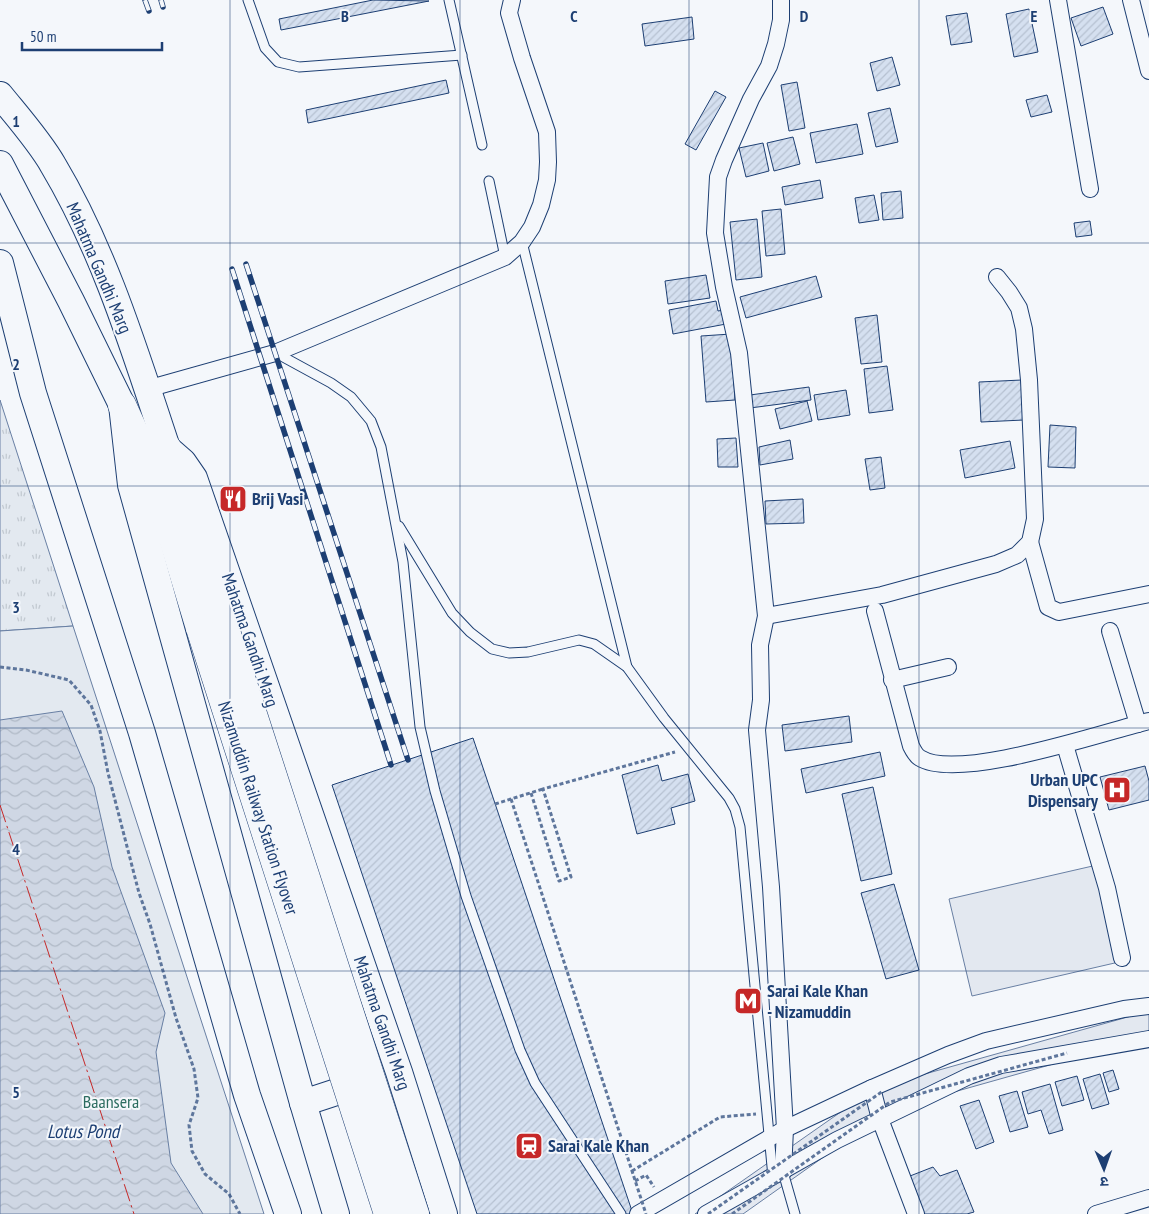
<svg xmlns="http://www.w3.org/2000/svg" width="1149" height="1214" font-family="'PT Sans Narrow','Noto Sans Devanagari',sans-serif">
<style>
.grass{fill:url(#grass-tufts);stroke:#687fa3}
.park{fill:#e3e9f0;stroke:#687fa3}
.parking{fill:#e3e8f0;stroke:#687fa3}
.water{fill:url(#water-waves);stroke:#687fa3}
.building{fill:url(#building-hatch);stroke:#1d3f73}
.lines{fill:none;stroke-linecap:round;stroke-linejoin:round}
.lane-casing{stroke:#1d3f73;stroke-width:11}
.street-casing{stroke:#1d3f73;stroke-width:18}
.primary-casing{stroke:#1d3f73;stroke-width:28}
.highway-casing{stroke:#1d3f73;stroke-width:29}
.path{stroke:#5e769c;stroke-width:3;stroke-dasharray:4 2.5;stroke-linecap:butt}
.lane{stroke:#f4f7fb;stroke-width:9}
.street{stroke:#f4f7fb;stroke-width:16}
.primary{stroke:#f4f7fb;stroke-width:26}
.highway{stroke:#f4f7fb;stroke-width:28}
.rail-casing{stroke:#1d3f73;stroke-width:5.5}
.rail{stroke:#f4f7fb;stroke-width:4;stroke-dasharray:11;stroke-linecap:butt}
.highway-bridge-casing{stroke:#1d3f73;stroke-width:29;stroke-linecap:butt}
.path-bridge{stroke:#5e769c;stroke-width:3;stroke-dasharray:4 2.5;stroke-linecap:butt}
.highway-bridge{stroke:#f4f7fb;stroke-width:28}
.power{stroke:#c62828;stroke-width:1;stroke-dasharray:18 4 2.5 4;stroke-linecap:butt}
.grid{fill:none;stroke:#1d3f73;stroke-width:1;stroke-opacity:0.55}
.labels{text-anchor:middle;stroke-width:4;stroke-linejoin:round;paint-order:stroke}
.street-label{font-size:18px;fill:#1d3f73;stroke:#f4f7fb}
.poi-label{font-size:18px;font-weight:bold;fill:#1d3f73;stroke:#f4f7fb;text-anchor:start}
.park-label{font-size:18px;fill:#2c6c60;stroke:#f4f7fb}
.water-label{font-size:19px;font-style:italic;fill:#1d3f73;stroke:#f4f7fb}
.grid-label{font-size:16px;text-anchor:middle;font-weight:bold;fill:#1d3f73;stroke:#f4f7fb;stroke-width:4;stroke-linejoin:round;paint-order:stroke}
</style>
<defs>
<pattern id="grass-tufts" width="24" height="20" patternUnits="userSpaceOnUse" patternTransform="scale(1.25)"><rect width="24" height="20" fill="#e3e9f0"/><path d="M3 7l-1-3M5 7V3M7 7l1-3M15 17l-1-3M17 17v-4M19 17l1-3" fill="none" stroke="#c2c9d1"/></pattern>
<pattern id="water-waves" width="16" height="10" patternUnits="userSpaceOnUse" patternTransform="scale(1.25)"><rect width="16" height="10" fill="#cfd7e4"/><path d="M0 5q4-4 8 0t8 0" fill="none" stroke="#b1bac7"/></pattern>
<pattern id="building-hatch" width="6" height="6" patternUnits="userSpaceOnUse" patternTransform="scale(1.25)"><rect width="6" height="6" fill="#d5e0f0"/><path d="M-1 1l2-2M0 6l6-6M5 7l2-2" fill="none" stroke="#b6c1d1"/></pattern>
</defs>
<rect width="100%" height="100%" fill="#f4f7fb"/>
<polygon class="grass" points="0,400 73,626 0,631"/>
<polygon class="park" points="73,626 264,1214 0,1214 0,631"/>
<g class="parking">
<polygon points="1097,865 1119,962 972,996 949,899"/>
<polygon points="1149,1011 1149,1037 890,1110 743,1214 695,1214 875,1088"/>
</g>
<polygon class="water" points="62,711 94,787 112,867 165,1013 156,1052 171,1163 203,1214 0,1214 0,720"/>
<g class="building">
<polygon points="373,0 429,1 281,30 279,19"/>
<polygon points="1103,7 1113,34 1081,46 1071,18"/>
<polygon points="1029,9 1038,52 1014,57 1006,14"/>
<polygon points="967,13 972,42 951,45 946,16"/>
<polygon points="692,17 694,39 645,46 642,24"/>
<polygon points="892,57 900,85 877,91 870,63"/>
<polygon points="446,80 449,93 308,123 306,110"/>
<polygon points="797,82 805,128 789,131 781,85"/>
<polygon points="715,91 726,97 696,150 685,144"/>
<polygon points="1047,95 1052,112 1031,117 1026,100"/>
<polygon points="890,108 898,142 876,147 868,113"/>
<polygon points="857,124 863,154 816,163 810,133"/>
<polygon points="793,137 800,164 774,171 767,143"/>
<polygon points="763,143 769,171 746,177 739,148"/>
<polygon points="820,180 823,198 785,205 782,187"/>
<polygon points="901,191 903,218 883,220 881,193"/>
<polygon points="874,195 879,220 859,223 855,198"/>
<polygon points="781,209 785,254 766,256 762,211"/>
<polygon points="757,219 762,277 736,280 730,222"/>
<polygon points="1090,221 1092,235 1076,237 1074,223"/>
<polygon points="706,275 710,298 668,304 665,281"/>
<polygon points="816,276 822,297 746,318 740,297"/>
<polygon points="716,301 718,311 724,310 726,324 673,334 669,310"/>
<polygon points="877,315 882,362 861,364 855,318"/>
<polygon points="731,334 735,400 706,402 701,336"/>
<polygon points="887,366 893,410 869,413 864,369"/>
<polygon points="1022,380 1024,420 981,422 979,382"/>
<polygon points="809,387 811,400 750,408 750,395"/>
<polygon points="846,390 850,415 818,420 814,395"/>
<polygon points="807,401 812,421 780,429 775,409"/>
<polygon points="1050,425 1076,427 1075,468 1048,467"/>
<polygon points="736,438 738,467 718,467 717,439"/>
<polygon points="790,440 793,459 760,465 759,447"/>
<polygon points="1010,441 1015,468 965,478 960,450"/>
<polygon points="881,457 885,488 870,490 865,459"/>
<polygon points="803,499 804,523 766,524 765,501"/>
<polygon points="849,716 852,742 785,751 782,725"/>
<polygon points="473,738 633,1214 477,1214 332,785"/>
<polygon points="880,752 885,776 806,793 801,769"/>
<polygon points="658,765 662,781 688,774 695,801 671,808 675,824 637,834 622,775"/>
<polygon points="1145,766 1149,781 1149,800 1109,810 1100,777"/>
<polygon points="873,787 892,874 861,881 842,794"/>
<polygon points="894,884 919,970 886,979 861,893"/>
<polygon points="1113,1070 1119,1089 1109,1092 1103,1073"/>
<polygon points="1100,1074 1109,1104 1092,1109 1083,1079"/>
<polygon points="1077,1076 1084,1100 1062,1106 1055,1082"/>
<polygon points="1050,1084 1063,1130 1049,1134 1041,1110 1028,1114 1022,1092"/>
<polygon points="1017,1091 1028,1127 1010,1132 999,1096"/>
<polygon points="979,1100 994,1142 976,1149 960,1106"/>
<polygon points="933,1167 940,1176 957,1170 974,1212 967,1214 924,1214 910,1176"/>
</g>
<g class="lines">
<defs>
<g id="lane">
<polyline points="248,0 265,48 278,62 299,67 462,55"/>
<polyline points="449,0 482,145"/>
<polyline points="489,181 505,257"/>
<polyline points="522,242 627,667"/>
<polyline points="276,353 331,383 351,397 371,421 381,447 403,562 420,727 435,791 466,896 520,1050 535,1083 621,1214"/>
<polyline points="399,526 452,613 470,632 492,649 509,653 528,652 579,640 594,644 627,667 664,718 729,798 735,809 740,827 773,1177"/>
<polyline points="783,1172 795,1214"/>
</g>
<g id="street">
<polyline points="781,0 781,20 776,44 769,66 751,99 724,160 718,177 715,233 724,287 739,353 766,616 760,645 761,700 757,730 771,887 785,1129 783,1172"/>
<polyline points="1058,0 1090,189"/>
<polyline points="1131,0 1149,71"/>
<polyline points="147,389 275,353 505,257 522,242 532,227 541,205 547,180 548,162 547,132 522,58 509,13 512,0"/>
<polyline points="1030,542 1048,607 1059,612 1149,594"/>
<path d="M875 611 911 746C913 750 916 756 920 758 958 782 1104 732 1149 721"/>
<polyline points="766,616 882,595 996,564 1017,555 1030,542 1035,519 1029,380 1024,329 1019,308 1009,292 997,277"/>
<polyline points="1110,631 1138,724"/>
<polyline points="892,680 948,667"/>
<polyline points="1065,745 1107,888 1122,958"/>
<polyline points="872,1088 880,1119 916,1214"/>
<polyline points="638,1214 785,1129 872,1088 948,1055 986,1041 1124,1009 1149,1006"/>
<polyline points="706,1214 837,1140 969,1076 1001,1065 1149,1039"/>
<polyline points="1096,1214 1149,1198"/>
</g>
<g id="primary">
<path d="M0 95C17 116 40 142 53 165 105 252 135 352 167 448L183 462 194 478 399 1072 444 1214"/>
<polyline points="0,164 71,301 122,405 131,485 303,1103 336,1214"/>
<polyline points="0,263 33,393 142,733 247,1095 288,1214"/>
<polyline points="303,1103 367,1082"/>
</g>
<g id="highway">
<polyline points="122,405 154,476 200,628"/>
<polyline points="167,448 223,622"/>
</g>
</defs>
<use href="#lane" class="lane-casing"/>
<use href="#street" class="street-casing"/>
<use href="#primary" class="primary-casing"/>
<use href="#highway" class="highway-casing"/>
<g class="path">
<polyline points="0,667 26,670 69,680 91,705 100,731 108,773 139,893 150,924 176,1018 194,1069 198,1098 189,1125 192,1151 205,1174 229,1194 240,1214"/>
<polyline points="531,793 559,881 571,877 543,789 675,752"/>
<polyline points="495,804 543,789"/>
<polyline points="632,1171 720,1117 756,1114"/>
<polyline points="635,1181 646,1175 654,1187"/>
</g>
<use href="#lane" class="lane"/>
<use href="#street" class="street"/>
<use href="#primary" class="primary"/>
<use href="#highway" class="highway"/>
<defs>
<g id="rail">
<polyline points="145,0 149,11"/>
<polyline points="161,0 163,7"/>
<polyline points="246,264 408,760"/>
<polyline points="232,269 391,765"/>
</g>
</defs>
<use href="#rail" class="rail-casing"/>
<use href="#rail" class="rail"/>
<defs>
<g id="highway-bridge">
<polyline points="223,622 415,1214"/>
<polyline points="200,628 388,1214"/>
</g>
</defs>
<use href="#highway-bridge" class="highway-bridge-casing"/>
<g class="path-bridge">
<polyline points="511,799 646,1214"/>
<polyline points="708,1214 883,1091"/>
<polyline points="732,1214 890,1102 1067,1053"/>
</g>
<use href="#highway-bridge" class="highway-bridge"/>
<polyline class="power" points="0,805 134,1214"/>
</g>
<path class="grid" d="M230 0V1214M460 0V1214M689 0V1214M919 0V1214M0 243H1149M0 486H1149M0 728H1149M0 971H1149"/>
<defs>
<symbol id="restaurant-square" viewBox="-11 -11 22 22"><rect x="-9" y="-9" width="18" height="18" rx="4" fill="#c62828" stroke="#f4f7fb"/><path d="M-5-6h1v4h1v-4h1v4h1v-4h1v5L-1.5 .5V6h-2V.5L-5-1ZM5-6V6H3V1.5H1.5Q1.5-4 5-6Z" fill="#fff"/></symbol>
<symbol id="hospital-square" viewBox="-11 -11 22 22"><rect x="-9" y="-9" width="18" height="18" rx="4" fill="#c62828" stroke="#f4f7fb"/><path d="M-5-5h3v3.5h4V-5h3V5h-3V1.5h-4V5h-3Z" fill="#fff"/></symbol>
<symbol id="metro-square" viewBox="-11 -11 22 22"><rect x="-9" y="-9" width="18" height="18" rx="4" fill="#c62828" stroke="#f4f7fb"/><path d="M-5.5 5V-5H-3L0 0L3-5H5.5V5H3V-.5L0 4L-3-.5V5Z" fill="#fff"/></symbol>
<symbol id="station-square" viewBox="-11 -11 22 22"><rect x="-9" y="-9" width="18" height="18" rx="4" fill="#c62828" stroke="#f4f7fb"/><path d="M-3-6H3Q5-6 5-4V2Q5 4 3 4L4.5 6H3L1.5 4h-3L-3 6H-4.5L-3 4Q-5 4-5 2V-4Q-5-6-3-6ZM-3.5-4v3h7v-3ZM-3.5 1v1.5H-2V1ZM2 1v1.5H3.5V1Z" fill="#fff"/></symbol>
</defs>
<g fill-rule="evenodd">
<use href="#restaurant-square" x="217" y="483" width="32" height="32"/>
<use href="#hospital-square" x="1101" y="774" width="32" height="32"/>
<use href="#metro-square" x="732" y="985" width="32" height="32"/>
<use href="#station-square" x="513" y="1130" width="32" height="32"/>
</g>
<g class="labels">
<g class="street-label">
<text transform="translate(99 268) rotate(67)" y="6">Mahatma Gandhi Marg</text>
<text transform="translate(250 640) rotate(71)" y="6">Mahatma Gandhi Marg</text>
<text transform="translate(258 808) rotate(72)" y="6">Nizamuddin Railway Station Flyover</text>
<text transform="translate(382 1023) rotate(71)" y="6">Mahatma Gandhi Marg</text>
</g>
<g class="poi-label">
<text x="252" y="505">Brij Vasi</text>
<text x="1098" y="786" text-anchor="end">Urban UPC<tspan x="1098" dy="21">Dispensary</tspan></text>
<text x="767" y="997">Sarai Kale Khan<tspan x="767" dy="21">- Nizamuddin</tspan></text>
<text x="548" y="1152">Sarai Kale Khan</text>
</g>
<g class="park-label">
<text x="111" y="1108">Baansera</text>
</g>
<g class="water-label">
<text x="83" y="1138">Lotus Pond</text>
</g>
</g>
<g class="grid-label">
<text x="345" y="22">B</text>
<text x="574" y="22">C</text>
<text x="804" y="22">D</text>
<text x="1034" y="22">E</text>
<text x="16" y="127">1</text>
<text x="16" y="370">2</text>
<text x="16" y="613">3</text>
<text x="16" y="855">4</text>
<text x="16" y="1098">5</text>
</g>
<g transform="translate(1104 1169) rotate(178)" stroke="#f4f7fb" stroke-width="4" paint-order="stroke">
<path d="M0-4L9 19L0 12L-9 19Z" fill="#1d3f73"/>
<text y="-8" font-size="14" font-weight="bold" text-anchor="middle" fill="#1d3f73">उ</text>
</g>
<path d="M22 42v8h140v-8" fill="none" stroke="#1d3f73" stroke-width="2.5"/>
<text x="30" y="42" font-size="15" fill="#1d3f73" stroke="#f4f7fb" stroke-width="4" paint-order="stroke">50 m</text>
</svg>
